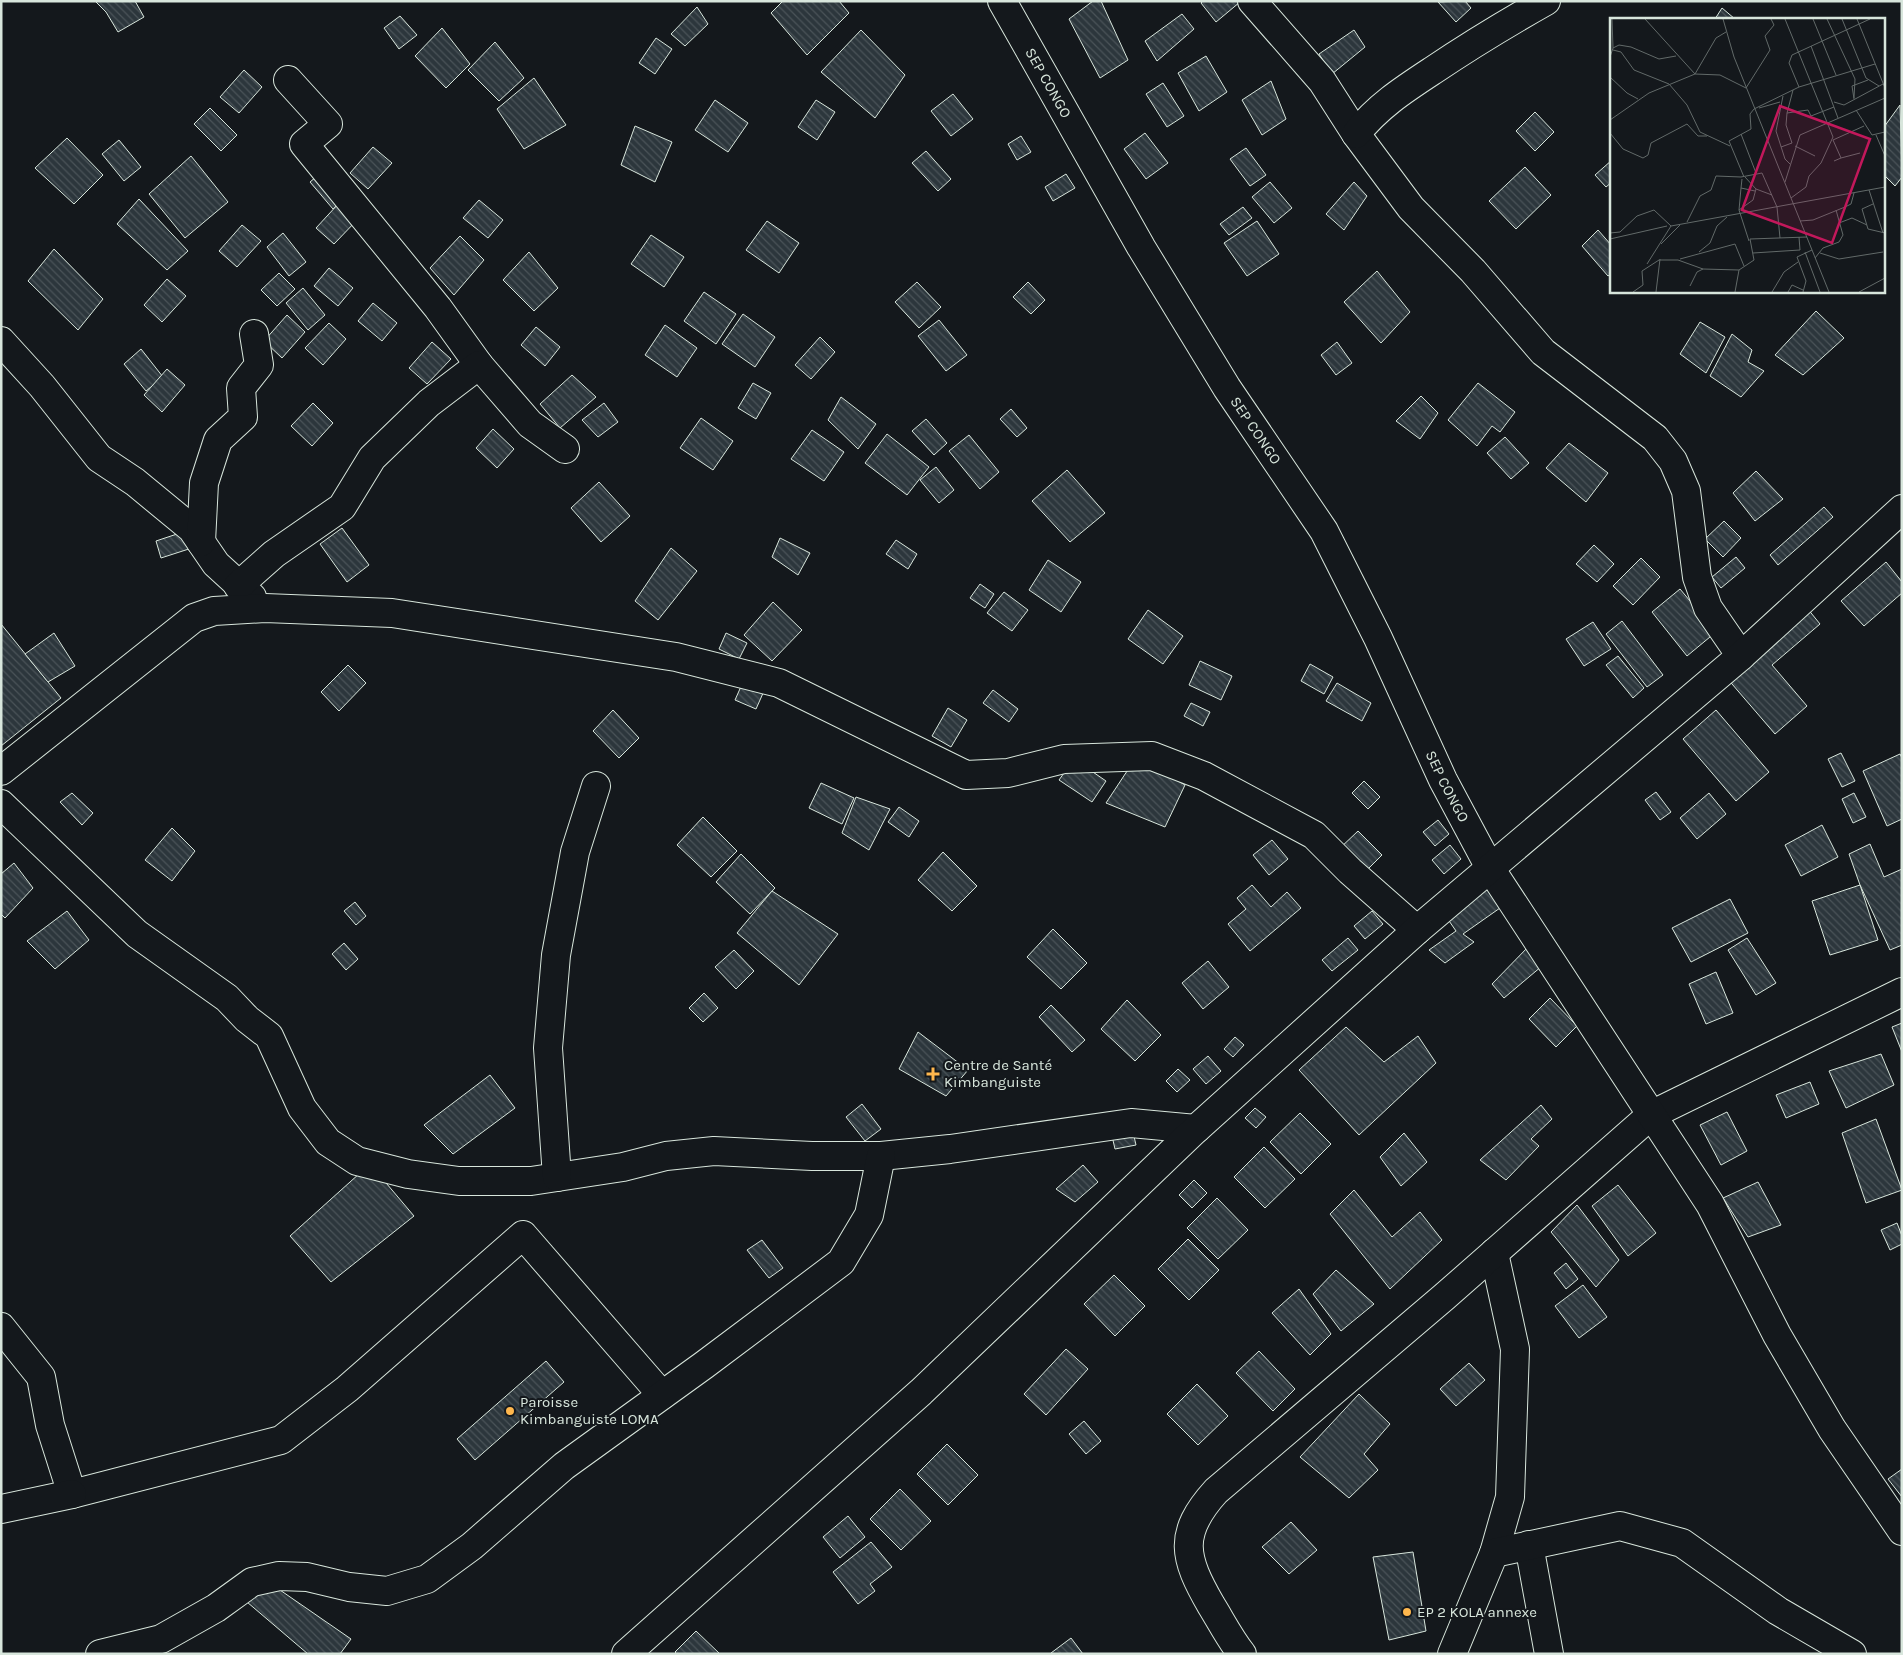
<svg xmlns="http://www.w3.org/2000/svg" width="1903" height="1655" font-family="Karla,sans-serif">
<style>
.building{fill:url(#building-back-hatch);stroke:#d8e6dc}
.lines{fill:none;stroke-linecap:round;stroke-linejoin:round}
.minor-casing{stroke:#d8e6dc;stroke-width:30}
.tertiary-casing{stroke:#d8e6dc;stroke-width:30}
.primary-casing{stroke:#d8e6dc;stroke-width:30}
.minor{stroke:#14181c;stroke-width:28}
.tertiary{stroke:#14181c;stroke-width:28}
.primary{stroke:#14181c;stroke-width:28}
.poi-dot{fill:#ffb74d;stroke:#14181c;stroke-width:2}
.labels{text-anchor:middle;stroke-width:4;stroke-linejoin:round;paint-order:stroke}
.street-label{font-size:15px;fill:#d8e6dc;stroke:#14181c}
.poi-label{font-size:15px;fill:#d8e6dc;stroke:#14181c;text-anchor:start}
.inset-road{fill:none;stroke:#626a69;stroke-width:1}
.view{fill:#c2185b;fill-opacity:0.15;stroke:#c2185b;stroke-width:2.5}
.inset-edge{fill:none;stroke:#d8e6dc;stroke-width:2.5}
</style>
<defs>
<pattern id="building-back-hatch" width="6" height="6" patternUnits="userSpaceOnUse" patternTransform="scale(1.25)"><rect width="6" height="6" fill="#2c363c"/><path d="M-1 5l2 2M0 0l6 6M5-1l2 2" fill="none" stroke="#4a5358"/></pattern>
</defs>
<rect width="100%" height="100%" fill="#14181c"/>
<g class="building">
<polygon points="95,1 135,1 144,17 118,32 106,12"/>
<polygon points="783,1 839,1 849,13 807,55 771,13"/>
<polygon points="1093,1 1101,1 1128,60 1100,78 1069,19"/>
<polygon points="1203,1 1239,1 1240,2 1216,22 1201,3"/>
<polygon points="1465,1 1471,8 1456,22 1438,2"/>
<polygon points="697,7 708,24 685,46 671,34"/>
<polygon points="1722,8 1735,19 1715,19"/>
<polygon points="1182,14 1194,29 1157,61 1145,41"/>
<polygon points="400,16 417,35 399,49 384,28"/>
<polygon points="442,28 470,64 446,88 415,56"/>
<polygon points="861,30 905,75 875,118 821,72"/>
<polygon points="1354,30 1365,47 1332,74 1319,54"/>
<polygon points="656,38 672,49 655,74 639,63"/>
<polygon points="495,42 524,78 499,101 468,70"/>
<polygon points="1206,56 1227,92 1199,111 1178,73"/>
<polygon points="244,70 262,87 239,113 220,97"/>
<polygon points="534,78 566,125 524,149 497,109"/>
<polygon points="1271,81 1286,119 1262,135 1242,100"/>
<polygon points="1163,83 1184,116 1167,127 1146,94"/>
<polygon points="953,94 973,119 951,136 931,111"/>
<polygon points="715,100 748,123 728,152 695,130"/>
<polygon points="816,100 835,112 817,140 798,127"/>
<polygon points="1900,105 1902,177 1895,186 1884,175 1884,127"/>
<polygon points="210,108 237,135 221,151 194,124"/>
<polygon points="1535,112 1554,132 1535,151 1516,131"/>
<polygon points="635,126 672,142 655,182 621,165"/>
<polygon points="1145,133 1168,163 1146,179 1124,149"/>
<polygon points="1021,136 1031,152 1017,160 1008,144"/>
<polygon points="67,138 103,175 74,204 35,168"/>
<polygon points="119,140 141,167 124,181 102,154"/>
<polygon points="373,147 392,163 368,189 350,173"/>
<polygon points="1246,148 1266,175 1250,186 1230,159"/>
<polygon points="926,151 951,179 938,191 912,163"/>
<polygon points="191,156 228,202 185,238 149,194"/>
<polygon points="1612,160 1612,182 1606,187 1595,175"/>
<polygon points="328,167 350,194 333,209 310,182"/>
<polygon points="1525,167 1551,195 1516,229 1489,201"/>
<polygon points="1066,174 1075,188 1053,201 1045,187"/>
<polygon points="1270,182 1292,208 1274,223 1252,197"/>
<polygon points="1354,182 1367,196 1344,230 1326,214"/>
<polygon points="139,199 188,251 167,270 117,224"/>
<polygon points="479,200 503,220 488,238 463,218"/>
<polygon points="340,202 358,219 334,244 316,228"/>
<polygon points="1243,207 1252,218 1229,235 1220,224"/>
<polygon points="767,221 799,243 779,273 746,250"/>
<polygon points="1257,221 1279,254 1247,276 1224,243"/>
<polygon points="242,225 261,241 237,267 219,251"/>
<polygon points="1598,230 1612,246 1612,273 1608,276 1582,246"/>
<polygon points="283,233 306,262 289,276 267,247"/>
<polygon points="651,235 684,257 664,287 631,264"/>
<polygon points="460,236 484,260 454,295 430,268"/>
<polygon points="54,249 103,299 78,330 28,281"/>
<polygon points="529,252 558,288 534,311 503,280"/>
<polygon points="329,268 353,288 338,306 314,286"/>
<polygon points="1377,271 1410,312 1381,343 1344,302"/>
<polygon points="279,273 295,289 277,306 261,290"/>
<polygon points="167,279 186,296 162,322 144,305"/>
<polygon points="917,282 941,307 919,328 895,302"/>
<polygon points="1028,282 1045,300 1031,314 1013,297"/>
<polygon points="303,288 325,315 308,330 286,303"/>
<polygon points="704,292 736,314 716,344 684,321"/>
<polygon points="373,303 397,323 382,341 358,321"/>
<polygon points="1816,311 1844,338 1803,375 1775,355"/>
<polygon points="743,314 775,337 755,367 722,344"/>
<polygon points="287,315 305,332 282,358 264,341"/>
<polygon points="939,320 967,355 946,371 918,336"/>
<polygon points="1700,322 1725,337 1706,373 1680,354"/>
<polygon points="329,323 346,339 323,365 305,348"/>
<polygon points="665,325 697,348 677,377 645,355"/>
<polygon points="536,327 560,347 545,366 521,345"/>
<polygon points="1732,334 1752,350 1748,362 1764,371 1741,397 1710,376"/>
<polygon points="820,337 835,352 811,379 795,365"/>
<polygon points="432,342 451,359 427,384 409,368"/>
<polygon points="1337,342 1352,363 1336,375 1321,355"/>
<polygon points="141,349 163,377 146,391 124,364"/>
<polygon points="167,369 185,385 162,412 144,395"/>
<polygon points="572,375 596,397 560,428 540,404"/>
<polygon points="753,383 771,393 756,419 738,408"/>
<polygon points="1478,383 1515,412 1500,432 1492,426 1477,446 1448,420"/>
<polygon points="1421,396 1438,413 1420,439 1396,421"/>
<polygon points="841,397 876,424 858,449 828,420"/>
<polygon points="313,403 333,423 312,446 291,426"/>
<polygon points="604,403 618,422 598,437 582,420"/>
<polygon points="1011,409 1027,428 1017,437 1000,419"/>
<polygon points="701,418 733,441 713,470 680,448"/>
<polygon points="926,419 947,443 934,455 912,431"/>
<polygon points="493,429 514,449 497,468 476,448"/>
<polygon points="812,430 844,452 824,481 791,459"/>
<polygon points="887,434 929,467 907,495 865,463"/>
<polygon points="969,435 999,472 980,489 949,451"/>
<polygon points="1505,437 1529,463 1511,479 1487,453"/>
<polygon points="1569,443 1608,473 1586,502 1546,468"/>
<polygon points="936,467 954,490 939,503 920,480"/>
<polygon points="1067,470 1105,513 1070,542 1032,501"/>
<polygon points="1756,471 1783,499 1755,521 1733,493"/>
<polygon points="599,482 630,516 601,542 571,508"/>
<polygon points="1824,507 1833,517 1778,565 1770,555"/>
<polygon points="1724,521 1741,538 1723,557 1705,539"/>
<polygon points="342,528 369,565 347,582 320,544"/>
<polygon points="192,529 198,546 161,558 156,541"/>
<polygon points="780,538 810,553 798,575 772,557"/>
<polygon points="896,540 917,554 908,569 886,554"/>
<polygon points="1594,545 1614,564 1597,582 1576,564"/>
<polygon points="671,548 697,571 658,620 635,601"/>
<polygon points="1736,557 1745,568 1721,588 1712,577"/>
<polygon points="1641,558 1660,577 1633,605 1613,586"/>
<polygon points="1048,560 1081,582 1061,612 1029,590"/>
<polygon points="1886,562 1902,582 1902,593 1864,626 1841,601"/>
<polygon points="980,584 994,594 985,608 970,598"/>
<polygon points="1680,589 1716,632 1687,656 1652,612"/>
<polygon points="1004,592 1028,610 1012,631 987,613"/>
<polygon points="773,602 802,630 772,661 744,635"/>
<polygon points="1807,608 1820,624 1772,665 1807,706 1775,734 1726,677"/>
<polygon points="1148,610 1183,636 1163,664 1128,639"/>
<polygon points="1622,621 1663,675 1647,687 1606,634"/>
<polygon points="1593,622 1611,649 1584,666 1566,639"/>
<polygon points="1,624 61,698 1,746"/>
<polygon points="54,633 75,666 48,682 25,654"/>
<polygon points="726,633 747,643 739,659 719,649"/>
<polygon points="1618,656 1644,688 1633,698 1606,665"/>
<polygon points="1200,661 1232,676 1221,700 1189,685"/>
<polygon points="1310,664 1333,677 1324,694 1301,681"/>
<polygon points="348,665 366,683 339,711 321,692"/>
<polygon points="743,682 764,691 756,709 735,700"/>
<polygon points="1337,683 1371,703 1362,721 1326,701"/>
<polygon points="993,690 1018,709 1009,722 983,703"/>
<polygon points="1191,703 1210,712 1203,726 1184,716"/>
<polygon points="948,708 967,720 951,747 932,736"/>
<polygon points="613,710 639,738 619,758 593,731"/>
<polygon points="1716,710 1769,772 1736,801 1683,739"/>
<polygon points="1841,753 1855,781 1842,787 1828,759"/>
<polygon points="1900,754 1902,758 1902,819 1887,826 1863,771"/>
<polygon points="1137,756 1185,785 1165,827 1106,803"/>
<polygon points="1074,759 1106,781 1092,802 1059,780"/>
<polygon points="1364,781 1380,797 1368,809 1352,793"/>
<polygon points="821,783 854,798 842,824 809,808"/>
<polygon points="1656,792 1671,812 1660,820 1645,800"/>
<polygon points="72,793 93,813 82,825 60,802"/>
<polygon points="1709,793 1726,814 1697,839 1680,818"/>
<polygon points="1854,793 1866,817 1853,823 1842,799"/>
<polygon points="856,797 890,809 869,850 842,833"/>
<polygon points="899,807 919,821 909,837 888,822"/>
<polygon points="703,817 737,851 711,877 677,845"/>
<polygon points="1438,820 1449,834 1435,846 1423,832"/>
<polygon points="1822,825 1838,857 1801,876 1785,845"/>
<polygon points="172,828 195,851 172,881 145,860"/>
<polygon points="1358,831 1382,855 1362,875 1338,850"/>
<polygon points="1272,840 1288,859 1269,875 1253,855"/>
<polygon points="1870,844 1884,877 1902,869 1902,945 1890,950 1860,885 1849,854"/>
<polygon points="1450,845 1461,859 1444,874 1432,860"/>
<polygon points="943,852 977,886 952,911 918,880"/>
<polygon points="741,854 775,888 750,914 716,882"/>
<polygon points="14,863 33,888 5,918 1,914 1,874"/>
<polygon points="1252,885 1271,907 1287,892 1301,908 1250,951 1228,924 1246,909 1237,898"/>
<polygon points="1860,885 1878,940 1830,955 1812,901"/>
<polygon points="1486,887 1500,908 1463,934 1474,942 1445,963 1429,950 1456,931 1445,915"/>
<polygon points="772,891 838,934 799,985 737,933"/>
<polygon points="1730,899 1748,933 1691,962 1672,928"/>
<polygon points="355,902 366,916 356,925 344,911"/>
<polygon points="67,911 89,940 55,969 27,941"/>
<polygon points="1372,911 1383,924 1365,939 1354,926"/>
<polygon points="1053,929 1087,963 1061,989 1027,957"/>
<polygon points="1348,938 1358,950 1332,971 1322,960"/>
<polygon points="1747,938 1776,983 1756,995 1728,950"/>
<polygon points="344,943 358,959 346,970 332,954"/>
<polygon points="1529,946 1542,966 1504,998 1492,984"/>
<polygon points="734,950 754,971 736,989 715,967"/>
<polygon points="1208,961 1229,987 1203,1009 1182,983"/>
<polygon points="1716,972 1733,1013 1706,1024 1689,984"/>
<polygon points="704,993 718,1008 703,1022 689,1008"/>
<polygon points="1550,998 1577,1026 1556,1047 1529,1019"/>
<polygon points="1127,1000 1161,1035 1135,1061 1101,1029"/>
<polygon points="1051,1005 1085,1040 1072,1052 1039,1017"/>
<polygon points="1902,1023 1902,1052 1892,1027"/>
<polygon points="1346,1027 1384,1062 1418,1036 1436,1063 1359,1135 1299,1070"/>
<polygon points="918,1032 968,1070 946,1096 899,1069"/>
<polygon points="1235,1037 1244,1045 1233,1057 1224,1049"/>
<polygon points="1881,1054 1894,1085 1846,1108 1829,1071"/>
<polygon points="1208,1056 1221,1071 1206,1084 1193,1069"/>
<polygon points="1178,1069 1190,1080 1177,1092 1166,1081"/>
<polygon points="490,1075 515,1108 453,1154 424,1125"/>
<polygon points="1810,1082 1819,1104 1786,1118 1776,1095"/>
<polygon points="862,1104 881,1129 865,1141 846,1117"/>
<polygon points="1541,1105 1552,1119 1531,1139 1539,1146 1506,1180 1480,1160"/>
<polygon points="1255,1108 1266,1117 1256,1128 1245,1118"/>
<polygon points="1727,1112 1747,1151 1721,1165 1700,1125"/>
<polygon points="1300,1113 1331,1144 1301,1174 1270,1142"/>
<polygon points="1876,1119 1902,1190 1866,1203 1842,1133"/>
<polygon points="1133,1132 1136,1145 1115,1149 1112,1136"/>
<polygon points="1404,1133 1427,1162 1401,1186 1380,1157"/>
<polygon points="1264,1147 1295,1179 1265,1208 1234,1177"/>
<polygon points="370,1164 414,1216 331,1282 290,1236"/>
<polygon points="1083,1165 1098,1182 1075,1202 1056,1189"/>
<polygon points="1194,1180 1207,1193 1192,1208 1179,1195"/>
<polygon points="1758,1182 1781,1225 1748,1237 1723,1198"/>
<polygon points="1618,1185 1656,1233 1628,1256 1592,1206"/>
<polygon points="1354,1190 1392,1237 1420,1212 1442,1240 1390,1289 1330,1214"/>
<polygon points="1217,1198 1248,1230 1218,1259 1187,1228"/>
<polygon points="1577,1205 1619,1260 1596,1287 1551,1232"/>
<polygon points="1897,1223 1902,1236 1902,1244 1890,1250 1881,1230"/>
<polygon points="1188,1239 1219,1270 1189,1300 1158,1269"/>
<polygon points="762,1240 783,1268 769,1278 747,1250"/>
<polygon points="1566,1263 1578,1279 1566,1289 1554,1273"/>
<polygon points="1336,1270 1374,1304 1341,1331 1313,1294"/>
<polygon points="1114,1275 1145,1306 1115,1336 1084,1304"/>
<polygon points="1583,1285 1607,1317 1579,1338 1555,1306"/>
<polygon points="1299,1289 1331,1334 1310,1355 1272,1313"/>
<polygon points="1066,1349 1088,1369 1046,1415 1024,1394"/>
<polygon points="1259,1351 1295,1389 1273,1411 1236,1373"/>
<polygon points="546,1361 564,1382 475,1460 457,1439"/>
<polygon points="1469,1363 1485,1380 1456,1406 1440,1389"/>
<polygon points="1197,1384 1228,1416 1198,1445 1167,1414"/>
<polygon points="1359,1394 1390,1424 1364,1454 1378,1470 1349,1498 1300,1457"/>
<polygon points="1084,1421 1101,1441 1086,1454 1069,1434"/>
<polygon points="947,1444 978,1475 948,1505 917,1474"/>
<polygon points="1902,1469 1902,1497 1888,1479"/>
<polygon points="900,1489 931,1521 901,1550 870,1519"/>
<polygon points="848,1516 865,1537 840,1558 823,1537"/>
<polygon points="1291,1522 1317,1550 1289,1574 1262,1547"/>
<polygon points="871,1542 892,1567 870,1584 875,1591 858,1604 833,1572"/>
<polygon points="1413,1552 1426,1631 1389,1640 1373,1557"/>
<polygon points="264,1579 351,1639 340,1654 308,1654 247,1602"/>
<polygon points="696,1631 720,1654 677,1654 675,1652"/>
<polygon points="1071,1638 1083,1654 1051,1654 1051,1653"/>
</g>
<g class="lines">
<defs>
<g id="minor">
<polyline points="1252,1 1322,81 1356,134 1411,208 1473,271 1543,352 1655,438 1673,461 1686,491 1697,577 1708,608 1741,656"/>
<polyline points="288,80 328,124 304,144 438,308 479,365"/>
<path d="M1356 134C1377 107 1403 90 1432 71 1469 46 1507 23 1546 1"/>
<polyline points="1,341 42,386 99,458 135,482 192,529 216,564 252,597"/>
<polyline points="201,542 204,483 218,440 243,417 241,388 259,365 254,334"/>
<polyline points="238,586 274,554 342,507 372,458 429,403 479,365 530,424 565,449"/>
<polyline points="1,771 194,618 214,611 265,608 392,613 676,657 779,683 966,775 1008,773 1064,759 1152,756 1204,776 1314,835 1350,871 1417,930"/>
<polyline points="1,804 137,934 227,998 247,1019 269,1036 302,1108 328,1142 357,1161 408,1174 459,1181 531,1181 623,1167 666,1156 714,1151 812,1156 881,1156 950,1149 1131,1123 1196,1129"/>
<polyline points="557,1177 548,1048 556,955 575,852 596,786"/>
<polyline points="1,1327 41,1377 50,1425 72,1494 281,1440 347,1389 523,1235 662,1395"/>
<polyline points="1,1509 72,1494"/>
<polyline points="1529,1545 1549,1654"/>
<polyline points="1494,1553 1510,1497 1515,1349 1494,1253"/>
<polyline points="100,1654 161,1639 216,1608 252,1582 279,1576 307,1577 349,1587 387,1591 427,1579 472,1546 564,1466 704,1365 841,1262 869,1215 881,1156"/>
<path d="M1242 1654C1230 1639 1221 1621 1211 1605 1184 1558 1177 1534 1216 1491L1444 1297 1651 1115 1902 992"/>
<polyline points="1452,1654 1494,1553 1620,1526 1682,1543 1778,1611 1852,1654"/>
</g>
<g id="tertiary">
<path id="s1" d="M1002 1 1141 247 1227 388 1324 531 1378 638 1443 780 1490 868 1710 1204 1777 1335 1832 1429 1902 1531"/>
</g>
<polyline id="primary" points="626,1654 921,1392 1196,1129 1417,930 1741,656 1902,509"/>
</defs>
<use href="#minor" class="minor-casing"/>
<use href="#tertiary" class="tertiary-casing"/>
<use href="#primary" class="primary-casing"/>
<use href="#minor" class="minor"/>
<use href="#tertiary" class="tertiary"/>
<use href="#primary" class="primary"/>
</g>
<g class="poi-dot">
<path d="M930.5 1066.5h5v5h5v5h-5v5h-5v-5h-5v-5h5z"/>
<circle cx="510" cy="1411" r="5"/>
<circle cx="1407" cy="1612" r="5"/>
</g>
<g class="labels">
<g class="street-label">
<text dy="5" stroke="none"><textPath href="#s1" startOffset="94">SEP CONGO</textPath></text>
<text dy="5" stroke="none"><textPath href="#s1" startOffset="499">SEP CONGO</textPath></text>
<text dy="5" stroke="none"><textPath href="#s1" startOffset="904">SEP CONGO</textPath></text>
</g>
<g class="poi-label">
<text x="944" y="1070">Centre de Santé<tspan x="944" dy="17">Kimbanguiste</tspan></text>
<text x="520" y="1407">Paroisse<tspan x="520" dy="17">Kimbanguiste LOMA</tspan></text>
<text x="1417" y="1617">EP 2 KOLA annexe</text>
</g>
</g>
<g transform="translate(1610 18)">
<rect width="275" height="275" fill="#14181c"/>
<path class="inset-road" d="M35 1 85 56M113 1 124 39 219 274M175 1 223 119 211 145 199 158 196 169 181 180M203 1 226 57M217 1 245 61 244 80M232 1 256 60 269 68M247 1 275 70M201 28 228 100M3 30 9 27 21 29 49 41 66 38M3 32 11 34 24 52 59 66 77 87 90 114 120 128M0 39 3 30 2 1M85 56 110 57 136 70 160 32 155 18 164 7 161 1M0 59 17 75 28 81M189 69 179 45 182 37 260 1M173 78 166 113 175 141 180 146M244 81 242 68 258 62M224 84 234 87 273 66M149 90 170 84M246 92 262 117 275 114M177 95 183 72M0 102 39 75 85 56 106 20 116 14M0 115 13 131 33 140 38 137 41 125 77 106 88 118H97M131 116 146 155M266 117 275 138M223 122 254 108M223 122 231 140 224 143M185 128 205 138M171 129 182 125 176 107 177 95 198 92 201 98 224 89M231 140 250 135M134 159 119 123 141 111 140 96 144 91 189 69 265 46M135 159 146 171 143 182 129 192 139 223M132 161 131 170 145 173M175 164 190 117 275 80M146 171 162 177M259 172 273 215M263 186 252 191 258 211 275 215M129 192 131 170M190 203 203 202 235 189 241 186 244 175M77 204 90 178 101 172 106 158 131 159 152 155 167 189 170 220M229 205 242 200 257 207M0 215 10 214 27 198 44 192 61 208 275 169M0 221 57 208M51 226 70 207M89 234 100 225 107 208 117 199M195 234 210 274M143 235 190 232 189 219M210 235 229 241 273 234M205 240 213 230 229 224 233 217 226 192M70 241 125 226 134 248M37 246 61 208M80 268 87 254 93 251M23 274 33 267 32 253 49 242H68L93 251 129 252 144 242 140 221 197 219M46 274 50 241M125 274 129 252M162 274 174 254 188 244M178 274 182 267 193 272M193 274 196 263 187 239 202 232M249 274 275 260"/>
<path class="view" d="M170 88 260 121 222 225 132 192Z"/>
<rect width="275" height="275" class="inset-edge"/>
</g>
<rect width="1903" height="1655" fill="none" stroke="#d8e6dc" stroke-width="5"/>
</svg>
